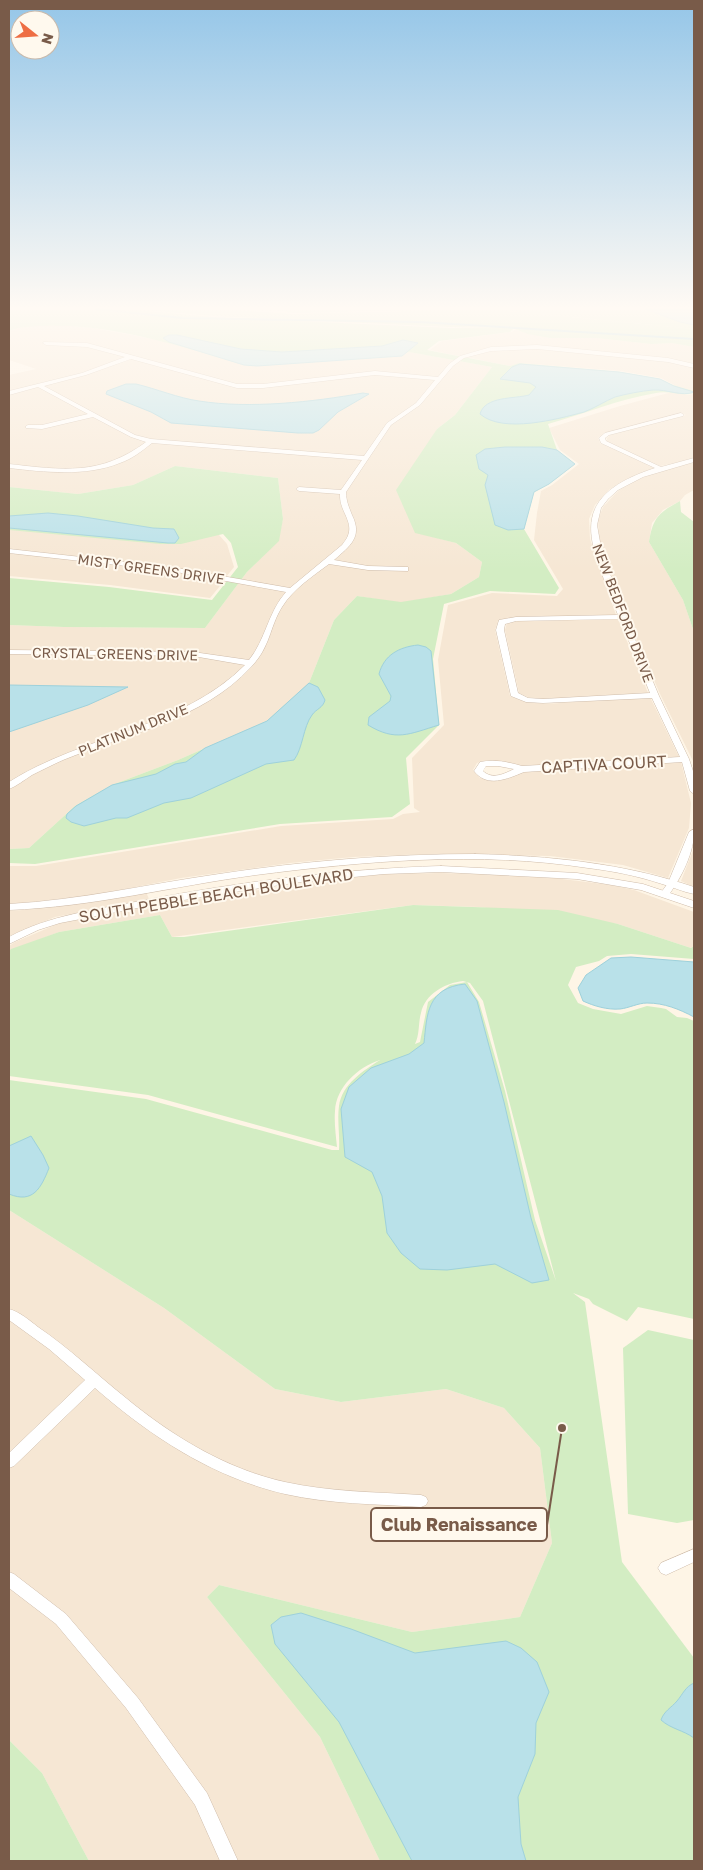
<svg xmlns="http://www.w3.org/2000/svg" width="703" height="1870" font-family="'Golos Text',sans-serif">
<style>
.residential{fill:#f6e7d4}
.green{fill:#d3edc3;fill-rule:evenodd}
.water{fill:#b9e1e9;stroke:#9ed1db}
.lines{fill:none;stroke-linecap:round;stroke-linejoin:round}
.stream{stroke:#9ed1db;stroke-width:2}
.minor-casing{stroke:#d0bdab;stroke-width:1}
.tertiary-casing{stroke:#d0bdab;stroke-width:1}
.minor{fill:#fff;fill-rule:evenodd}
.tertiary{fill:#fff;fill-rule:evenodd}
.labels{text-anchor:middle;stroke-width:4;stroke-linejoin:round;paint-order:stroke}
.far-street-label{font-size:14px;fill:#795b49;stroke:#fff9ee}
.street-label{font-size:16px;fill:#795b49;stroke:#fff9ee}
.leader{fill:none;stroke:#795b49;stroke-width:2}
.callout-dot{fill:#795b49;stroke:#fff9ee;stroke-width:2}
.callout{fill:#fff9ee;stroke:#795b49;stroke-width:2}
.callout-label{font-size:18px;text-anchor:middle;font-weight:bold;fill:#795b49}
</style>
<rect width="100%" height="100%" fill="#fef5e6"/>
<g class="residential">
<polygon points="57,325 93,328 169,342 244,365 257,366 362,357 393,357 409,352 492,367 455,415 437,429 415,532 456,543 482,562 479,577 451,594 401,603 357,596 334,620 309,683 267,721 178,760 112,785 75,806 29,848 9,849 9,625 64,627 205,628 247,572 278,541 283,519 278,478 175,466 133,485 78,494 9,487 9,375 36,369 9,360 9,331 18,327"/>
<polygon points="515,330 550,338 596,338 651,344 672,343 694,347 694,364 670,359 537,346 489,348 459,356 430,350 442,341 512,332"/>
<polygon points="537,348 667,361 686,365 694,367 694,391 676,386 661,378 621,371 520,363 510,366 466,357 493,350"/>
<polygon points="672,392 688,395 694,394 694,459 660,466 607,442 607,438 610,435 686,415 681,413 604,433 598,438 600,443 654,468 629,478 610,489 595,505 589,519 590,539 616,615 514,617 498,621 495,630 510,696 525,702 545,704 650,697 679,757 523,766 487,760 477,763 473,770 480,778 500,781 525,772 681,762 691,803 689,828 668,878 623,865 550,856 426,854 353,857 290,863 181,878 90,896 9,904 9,866 36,866 281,826 393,819 403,814 420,812 414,808 412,758 444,725 438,660 448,605 492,593 557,596 563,589 534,540 537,513 541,491 552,485 579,464 560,450 549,428 620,406"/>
<polygon points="694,462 694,490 685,495 680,501 663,510 652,523 649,542 683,600 694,632 694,768 693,761 660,694 627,617 599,539 598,520 603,507 618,491 637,480 663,470"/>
<polygon points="9,528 219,535 227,544 234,567 226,577 173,568 9,549"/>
<polygon points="9,553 170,571 224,581 210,598 110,585 9,576"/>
<polygon points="618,619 648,693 543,699 528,697 519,693 505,630 507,623 518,621"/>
<polygon points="694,848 694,887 681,881"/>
<polygon points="441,873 538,876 611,885 634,890 694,912 694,946 691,948 618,924 479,907 413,905 172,937 160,915 59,932 9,951 9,946 15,942 60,923 155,905 330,880 385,874"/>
<polygon points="146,892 149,899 55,917 9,936 9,911 49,908"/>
<polygon points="9,1210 164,1308 275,1389 341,1402 446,1389 504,1408 540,1448 552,1543 520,1617 412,1632 219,1585 207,1597 320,1737 380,1861 89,1861 42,1773 9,1740"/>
</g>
<g class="green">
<path d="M9 309H125L213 317 451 328 506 327 513 329 510 332 439 341 427 350 510 366 519 363 621 372 660 379 673 385 694 391V393C682 397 669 390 656 393 619 399 584 414 548 424L557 450 575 464 549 484 534 492 524 529 559 588 555 594 490 591 444 604 433 659 439 725 406 758 410 804 392 817 280 824 35 864 9 863V849L29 848 75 806 112 785 178 760 267 721 309 683 334 620 357 596 401 602 451 594 479 577 482 562 456 543 415 533 396 490 437 429 455 415 492 367 409 352 393 357H362L257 366 244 365C180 346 111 323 42 326 31 327 20 326 9 331Z"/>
<polygon points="134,309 218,309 293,314 486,309 694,329 694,347 672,343 651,344 596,338 550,338 528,334 507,326 450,327 214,316"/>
<polygon points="247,309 473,309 293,313 272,309"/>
<polygon points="489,309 694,309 694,329"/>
<polygon points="175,466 278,478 283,519 279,541 247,572 205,628 64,627 9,625 9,578 109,587 212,600 238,567 231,543 223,534 181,544 160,544 9,530 9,487 78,494 133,485"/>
<path d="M680 501 681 512 694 522V632L683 600 649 542C653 518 658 513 680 501Z"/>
<path d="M413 905 558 910 618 924 691 948 694 946V959L631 954 607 956 599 961 576 967 568 985 578 1003 593 1009 621 1014 647 1006 661 1008 666 1009 677 1017 687 1018 694 1021V1319L638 1307 627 1321 593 1304 589 1299 573 1293 585 1302 622 1562 694 1658V1861H380L320 1737 207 1597 219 1585 412 1632 520 1617 552 1543 540 1448 504 1408 446 1389 341 1402 275 1389 164 1308 9 1210V1080L146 1099 332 1150H339C340 1136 337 1120 339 1106 342 1084 363 1071 380 1060 358 1067 336 1087 335 1111 334 1123 336 1136 337 1147L148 1095 9 1076V951L11 949 59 932 160 915 172 937H184ZM463 981 470 983 483 1001 556 1281 535 1220 505 1091 479 1002 467 982 450 985 428 1002 420 1042 415 1044C420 1034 418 1023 421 1013 425 994 445 983 463 981Z"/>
<polygon points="648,1330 694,1340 694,1520 677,1523 628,1514 623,1348"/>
<polygon points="9,1740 42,1773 89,1861 9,1861"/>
</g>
<g class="water">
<polygon points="645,309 694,309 694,325 680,322"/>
<polygon points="169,335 177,335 241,349 282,352 382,346 403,340 418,343 402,356 257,366 244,365 169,342 163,338"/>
<path d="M520 364 619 372 660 379 674 386 694 392C682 397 667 389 653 390 641 391 626 394 615 397 605 401 595 408 584 412 558 419 503 434 480 414 485 396 514 399 529 395L536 387 530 383 500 379 512 367Z"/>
<path d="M126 384H136C157 389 178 398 199 401 249 409 313 402 363 393L369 394 338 412 319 430 313 433H298L171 423 151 412 106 394 107 391Z"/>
<polygon points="505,447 542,447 557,450 575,464 549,484 534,492 524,529 508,530 495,525 485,485 488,475 479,469 476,455 485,449"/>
<polygon points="48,513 78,516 153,528 174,529 179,538 175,543 168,543 9,528 9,516"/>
<path d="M418 645 426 647 431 651 439 725C409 734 396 742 368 725L369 717 390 701 391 696 379 674C384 655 399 647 418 645Z"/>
<path d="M309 683 318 687 325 700C323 708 316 709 312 715 303 727 303 748 294 760L266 764 191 798 164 803 127 818H116L84 826 71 822 66 818 67 814 76 806 112 785 156 774 175 764 186 762 205 748 267 721Z"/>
<polygon points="9,685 128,687 88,705 9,732"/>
<path d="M631 957 694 962V1017C679 1009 664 1003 647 1003 638 1003 629 1008 620 1009 607 1010 594 1006 583 1001L578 988 586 975 611 958Z"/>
<path d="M465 984 477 1001 504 1102 531 1218 549 1280 532 1283 495 1264 447 1270 420 1269 401 1253 387 1233 382 1196 372 1172 345 1157 341 1109 349 1087 371 1068 409 1054 424 1043C427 1014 427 988 465 984Z"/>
<path d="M31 1136 43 1155 49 1168C41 1188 33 1204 9 1194V1146Z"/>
<polygon points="301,1613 351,1629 415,1653 506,1641 521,1648 537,1662 549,1692 536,1723 535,1754 518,1797 521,1844 526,1861 412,1861 339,1722 275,1644 271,1625 281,1617"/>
<path d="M694 1683V1738C683 1730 671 1729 661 1720 664 1711 671 1708 677 1701 683 1694 685 1687 694 1683Z"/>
</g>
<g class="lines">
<polyline class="stream" points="96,309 182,318 420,322 694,339"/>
<defs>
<g id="minor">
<path d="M44 342 87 343 237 384H263L375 371 438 377 449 364 460 356 491 347 537 345 668 358 694 364V368L668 362 537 349 491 351 464 358 453 366 420 405 391 425 346 492C346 501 349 507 352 515 363 537 350 546 334 560L368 566 405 567H408V571L368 570 329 564C313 576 293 589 282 607 269 628 271 646 251 667 202 720 127 734 63 760 52 765 42 770 32 775 24 780 17 786 9 789V782C83 735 181 729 245 665L193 656 9 654V650L193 652 249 660C266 639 268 612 286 592L171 571 9 553V549L171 567 290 588 342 545C360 524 339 515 340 494L299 491 296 489 299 487 341 490 362 460 152 443C142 451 132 459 120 463 85 477 45 472 9 468V464C63 470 100 476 146 442L131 437 93 417 42 429 26 428V426L28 425H42L88 414 38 387 9 395V391L82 373 125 357 87 347 46 345 43 343ZM131 359 237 388H263L375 375 435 380 416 403 387 423 364 456 151 439 135 435 44 386 86 375Z"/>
<path d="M681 413 684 415 683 416 609 435 605 438 606 441 661 467 694 458V462L643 477 618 490 608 499 601 508 597 525 602 553 635 639 659 696 689 759 694 774V794L690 791 682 762 524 772C507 779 487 788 474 771L480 762C495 759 508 762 522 766L680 757 652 698 543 703 526 702 511 696 496 630 499 620 516 617 618 615C592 545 560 499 655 468L601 443 599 438 605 433ZM620 619 650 693 543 699 528 698 518 693 504 630 505 624 516 621ZM486 766H498L514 769C504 774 492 780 483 771Z"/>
<path d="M694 829C695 852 681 878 668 896H662L660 894 668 883 689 832Z"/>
<path d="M9 1309C20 1312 29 1320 38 1327 69 1348 96 1374 126 1398 172 1436 226 1469 285 1482 330 1492 376 1492 421 1495L426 1497 428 1501 426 1505 421 1507C376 1504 329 1504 285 1494 212 1477 150 1436 95 1388L14 1466 9 1468V1453L85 1380 49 1349 9 1320Z"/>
<polygon points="694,1549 694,1562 666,1575 661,1573 658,1568 661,1563"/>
<polygon points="9,1572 14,1574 66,1614 138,1698 207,1793 238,1861 220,1861 195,1805 126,1708 56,1624 9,1588"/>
</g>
<g id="tertiary">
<path d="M475 854C550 856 623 863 694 887V894C683 892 673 887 662 884 638 876 613 871 588 868 479 851 365 861 256 875 174 886 92 907 9 910V904C80 900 149 884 219 874 304 861 389 854 475 854Z"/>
<path d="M441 866 577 873 643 884 694 901V908L641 890 577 879 441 872 384 874 293 883 158 904 60 923 38 930 9 944V937C50 915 95 910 140 901 239 882 340 869 441 866Z"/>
</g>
</defs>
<use href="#minor" class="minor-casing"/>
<use href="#tertiary" class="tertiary-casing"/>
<use href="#minor" class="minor"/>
<use href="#tertiary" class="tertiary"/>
</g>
<linearGradient id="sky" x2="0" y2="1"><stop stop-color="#95c6e8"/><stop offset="0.54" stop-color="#fffaf4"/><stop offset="1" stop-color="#fffaf4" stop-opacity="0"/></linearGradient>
<rect width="703" height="570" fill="url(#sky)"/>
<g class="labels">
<g class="far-street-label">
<text transform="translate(151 569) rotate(8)" y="5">MISTY GREENS DRIVE</text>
<text transform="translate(623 613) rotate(69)" y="5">NEW BEDFORD DRIVE</text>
<text transform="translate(115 654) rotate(1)" y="5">CRYSTAL GREENS DRIVE</text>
<text transform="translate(133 730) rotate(-22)" y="5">PLATINUM DRIVE</text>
</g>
<g class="street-label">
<text transform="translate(604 764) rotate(-3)" y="6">CAPTIVA COURT</text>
<text transform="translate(216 895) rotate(-9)" y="6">SOUTH PEBBLE BEACH BOULEVARD</text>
</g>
</g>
<path class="leader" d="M562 1428L547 1525"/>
<circle class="callout-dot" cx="562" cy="1428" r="5"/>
<rect class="callout" x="371" y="1508" width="176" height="33" rx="5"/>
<g class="callout-label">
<text x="459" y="1531">Club Renaissance</text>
</g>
<rect width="703" height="1870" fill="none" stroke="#795b49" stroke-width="20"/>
<g transform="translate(35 35) rotate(107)"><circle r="24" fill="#fff9ee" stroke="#c9baac"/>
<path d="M0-4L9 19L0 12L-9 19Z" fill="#ee6e44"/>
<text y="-8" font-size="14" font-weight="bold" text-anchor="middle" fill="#795b49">N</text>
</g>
</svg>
